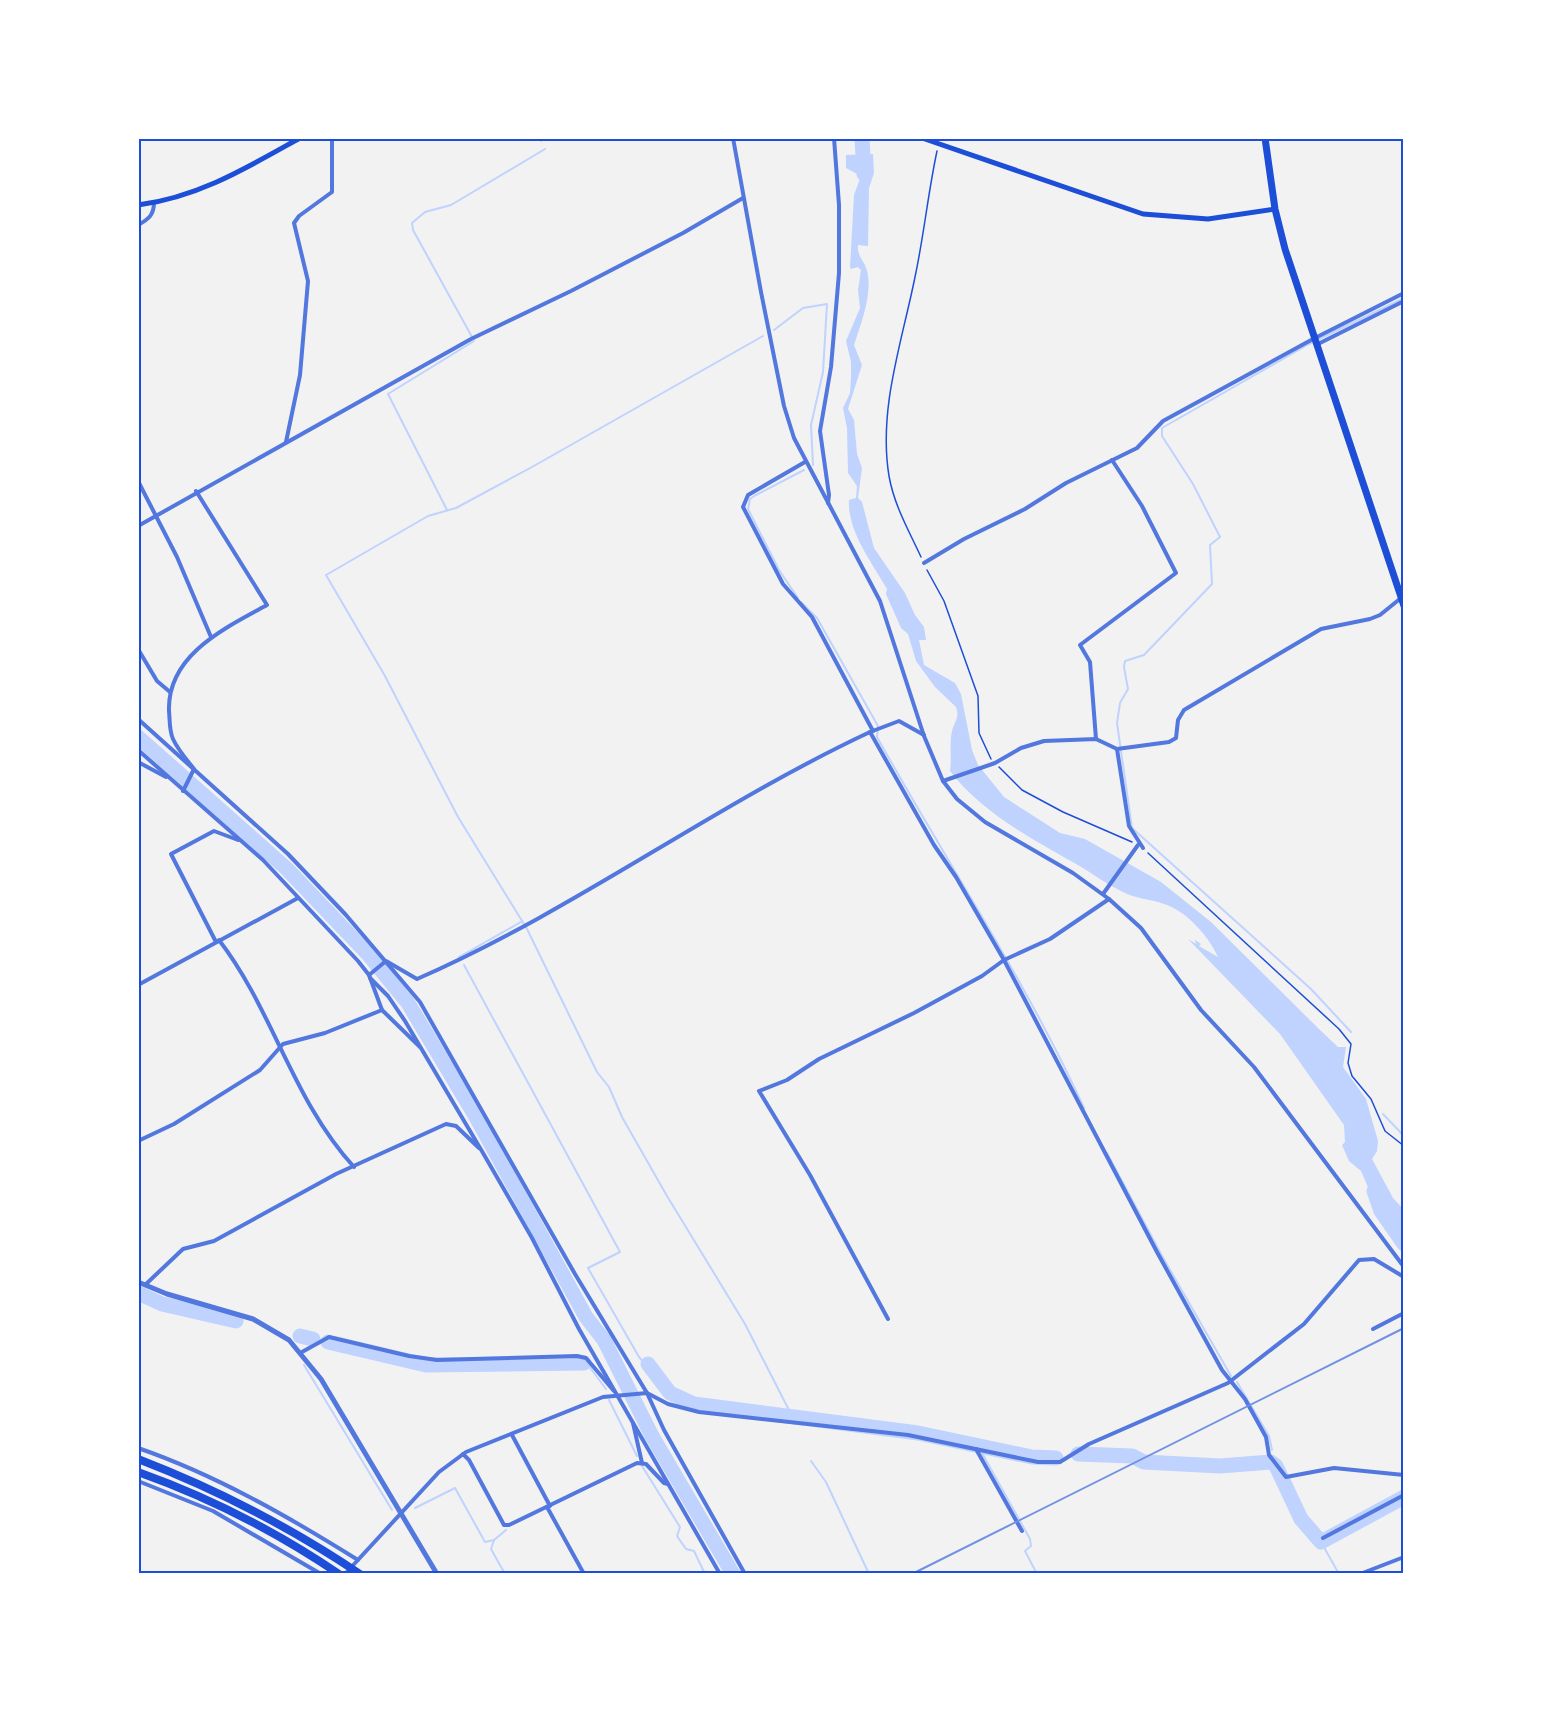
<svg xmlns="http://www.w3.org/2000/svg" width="1542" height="1712" font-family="'PT Sans',sans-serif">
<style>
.water{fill:#bfd3fe}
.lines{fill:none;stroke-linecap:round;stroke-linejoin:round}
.stream{stroke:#bfd3fe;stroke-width:2}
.river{stroke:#bfd3fe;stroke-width:15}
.path{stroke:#1d4ed8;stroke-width:1.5}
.minor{stroke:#5277de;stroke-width:4}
.tertiary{stroke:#5277de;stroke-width:5}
.secondary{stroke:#1d4ed8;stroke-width:5}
.trunk{stroke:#1d4ed8;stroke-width:7}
.motorway{stroke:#1d4ed8;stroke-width:8}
.rail{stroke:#7290e2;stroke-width:2}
.neatline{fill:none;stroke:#1d4ed8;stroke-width:2}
</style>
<rect width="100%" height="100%" fill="#f2f2f2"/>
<path class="water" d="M873 154 874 173 869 188 868 246 858 245C857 257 865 261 867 271 873 293 861 324 854 345L862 365 848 409 854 420 857 454 862 468 858 498 862 502 874 548 905 593 915 615 924 627 926 640H919L924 665 955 683 961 694 972 750 978 765 1004 797 1060 833 1085 839 1161 882 1211 922 1319 1029 1338 1047H1346L1343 1067 1366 1099 1378 1141 1377 1151 1372 1159 1393 1198 1404 1210V1253L1387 1229 1393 1225 1390 1217 1378 1209 1370 1199 1368 1187 1361 1171 1349 1161 1342 1145 1345 1142 1344 1125 1280 1034 1188 939 1196 944 1195 940 1201 944 1199 946 1218 957C1209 937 1187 911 1164 904 1151 899 1137 899 1125 893 1108 885 1093 874 1078 865 1031 838 982 813 950 771 952 758 949 744 952 731 954 722 960 718 956 707L935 687 916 661 908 634 901 628 886 594 887 589C873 564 847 531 849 500L856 498 857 486 848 473 847 428 843 408 850 393 851 377V362L846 341 860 308 858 290 861 270 858 267 851 269 850 267 854 195 861 176 846 168V155Z"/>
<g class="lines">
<g class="stream">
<polyline points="539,138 541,141"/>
<polyline points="774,330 803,308 827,304 823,372 811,425 813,465"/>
<polyline points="763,336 532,467 456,508 428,516 326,575 385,676 458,817 527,929 597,1072 609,1087 622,1117 667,1196 745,1324 793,1418"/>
<polyline points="472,337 413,230 412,223 425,212 451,205 545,149"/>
<polyline points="447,510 388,394 474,341"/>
<polyline points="798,598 779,570 748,509 750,499 754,496 804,470"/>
<path d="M801 602 817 618 878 726 877 737C946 861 1025 979 1084 1108"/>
<polyline points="459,957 521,922"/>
<polyline points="464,965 620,1252 588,1268 639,1357 654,1375"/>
<polyline points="1351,1032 1311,989 1132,828 1117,723 1120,703 1128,689 1124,667 1125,661 1144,655 1212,584 1210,545 1220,537 1193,484 1162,436 1162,428 1309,344 1404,298"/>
<polyline points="1383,1114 1404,1136"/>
<polyline points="1107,1153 1161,1254 1231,1376"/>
<polyline points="581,1363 588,1365 606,1389"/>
<polyline points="304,1365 392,1510"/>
<polyline points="1237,1382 1269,1436 1272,1450"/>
<polyline points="609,1400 637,1456"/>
<polyline points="977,1445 979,1448"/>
<polyline points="982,1453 1030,1539 1031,1546 1025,1551 1037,1574"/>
<polyline points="811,1461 826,1482 869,1574"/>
<polyline points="642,1466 680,1527 677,1536 686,1549 694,1551 705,1574"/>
<polyline points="415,1508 455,1488 485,1542 494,1540 506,1530"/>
<polyline points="494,1540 491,1549 505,1574"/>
<polyline points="1321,1542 1339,1574"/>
</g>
<g class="river">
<polyline points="862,138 864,174"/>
<polyline points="138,737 287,869 368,954 408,1003 476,1117 586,1317 604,1340 652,1436 733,1574"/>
<polyline points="1374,1191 1381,1211 1404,1244"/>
<polyline points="138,1293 162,1304 236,1321"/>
<polyline points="300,1336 313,1339"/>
<polyline points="328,1342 426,1365 584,1363"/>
<polyline points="648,1364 670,1393 694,1404 918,1433 1032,1457 1056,1458"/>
<polyline points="1078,1454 1132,1456 1144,1462 1220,1466 1271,1462 1276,1466 1301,1519 1321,1542 1404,1497"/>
</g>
<g class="path">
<path d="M921 557C909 531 894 505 889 476 878 409 902 342 915 277 924 235 928 193 937 151"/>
<polyline points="927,570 944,601 978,696 979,733 991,759"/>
<polyline points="999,767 1022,790 1063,812 1132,842"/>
<polyline points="1148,853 1339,1029 1351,1044 1348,1063 1352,1076 1371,1099 1385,1131 1404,1146"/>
</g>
<g class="minor">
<polyline points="556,138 557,138"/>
<polyline points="733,138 761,292 784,406 794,438 880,601 924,736 943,781 957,799 985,822 1073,873 1109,899 1141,928 1201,1010 1254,1067 1404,1267"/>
<path d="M138 225C149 219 154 215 154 202"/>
<polyline points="1316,345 1404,301"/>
<polyline points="286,442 300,375 308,281 294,223 299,216 332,192 332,138"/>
<polyline points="805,462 748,495 743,507 783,584 812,617 873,731"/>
<polyline points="138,481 177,557 211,637"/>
<polyline points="828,503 829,495 820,431 831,367 839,273 839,205 834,138"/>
<polyline points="138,526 471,339 571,291 683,233 743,198"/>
<polyline points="924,563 964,539 1025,509 1066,483 1137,448 1163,421 1313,339 1404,293"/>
<polyline points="138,649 157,681 170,692"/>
<polyline points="138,719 288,854 346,915 420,1002 575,1274 647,1393 664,1430 745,1574"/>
<polyline points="870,732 934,845 956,877 1004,960 1157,1252 1222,1370 1245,1399 1266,1437 1269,1455 1286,1477 1334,1468 1404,1475"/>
<polyline points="1096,739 1090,662 1080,645 1176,573 1142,506 1112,460"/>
<polyline points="1117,749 1129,826 1143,848"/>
<polyline points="138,750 263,860 358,961 369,975 382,1010 420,1047"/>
<polyline points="138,762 166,777"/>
<polyline points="943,781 995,763 1021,748 1044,741 1096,739 1117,749 1169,742 1176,738 1178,720 1184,710 1321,629 1370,619 1380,615 1401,598"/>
<path d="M183 791 194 769C187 760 178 750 173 739 169 730 170 720 169 711 167 655 225 628 267 605L196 491"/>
<polyline points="1103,894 1138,845"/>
<path d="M219 940C273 1010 293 1101 354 1167"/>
<polyline points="216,942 171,854 214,831 238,840"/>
<path d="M369 975 386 961 417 979C575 910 714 805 870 732L899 721 924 735"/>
<polyline points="370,978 388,996 405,1021 483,1153 532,1238 579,1329 720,1574"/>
<polyline points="138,985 298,898"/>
<polyline points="138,1141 174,1124 260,1070 283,1044 325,1033 382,1010"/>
<polyline points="145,1285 183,1249 214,1241 336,1174 446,1124 456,1126 479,1148"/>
<polyline points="888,1319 810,1175 759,1091 787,1080 819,1059 914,1013 982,976 1004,960 1050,939 1109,899"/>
<polyline points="1373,1329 1404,1313"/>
<polyline points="302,1352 329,1337 409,1356 437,1360 577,1356 586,1358 614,1391"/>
<polyline points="633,1423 642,1463"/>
<polyline points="512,1435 550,1506"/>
<path d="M138 1448C216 1475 289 1517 358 1560"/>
<polyline points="976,1449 1022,1531"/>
<polyline points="463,1454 469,1460 504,1525 509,1525 637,1463 646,1464 664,1483 668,1484"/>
<polyline points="138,1481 213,1511 321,1574"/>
<polyline points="547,1507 584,1574"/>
<polyline points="1323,1538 1404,1495"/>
<polyline points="345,1574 439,1472 466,1452 603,1397 647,1393 668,1404 699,1412 908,1435 1038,1462 1060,1462 1089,1444 1228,1383 1304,1324 1359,1260 1374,1259 1404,1277"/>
<polyline points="1360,1574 1404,1557"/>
</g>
<polyline class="tertiary" points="138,1282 167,1294 253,1319 289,1340 321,1379 437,1574"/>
<g class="secondary">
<polyline points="922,138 1143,214 1208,219 1275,209"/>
<path d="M138 205C199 197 248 167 300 138"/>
</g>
<polyline class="trunk" points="1265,138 1275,209 1285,249 1404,606"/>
<g class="motorway">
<path d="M138 1459C216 1489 290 1527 360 1574"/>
<path d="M138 1472C208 1497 277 1532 339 1574"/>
</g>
<polyline class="rail" points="912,1574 1404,1328"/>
</g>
<rect width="1542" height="1712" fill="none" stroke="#ffffff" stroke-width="279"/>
<rect x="140" y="140" width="1262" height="1432" class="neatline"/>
</svg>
